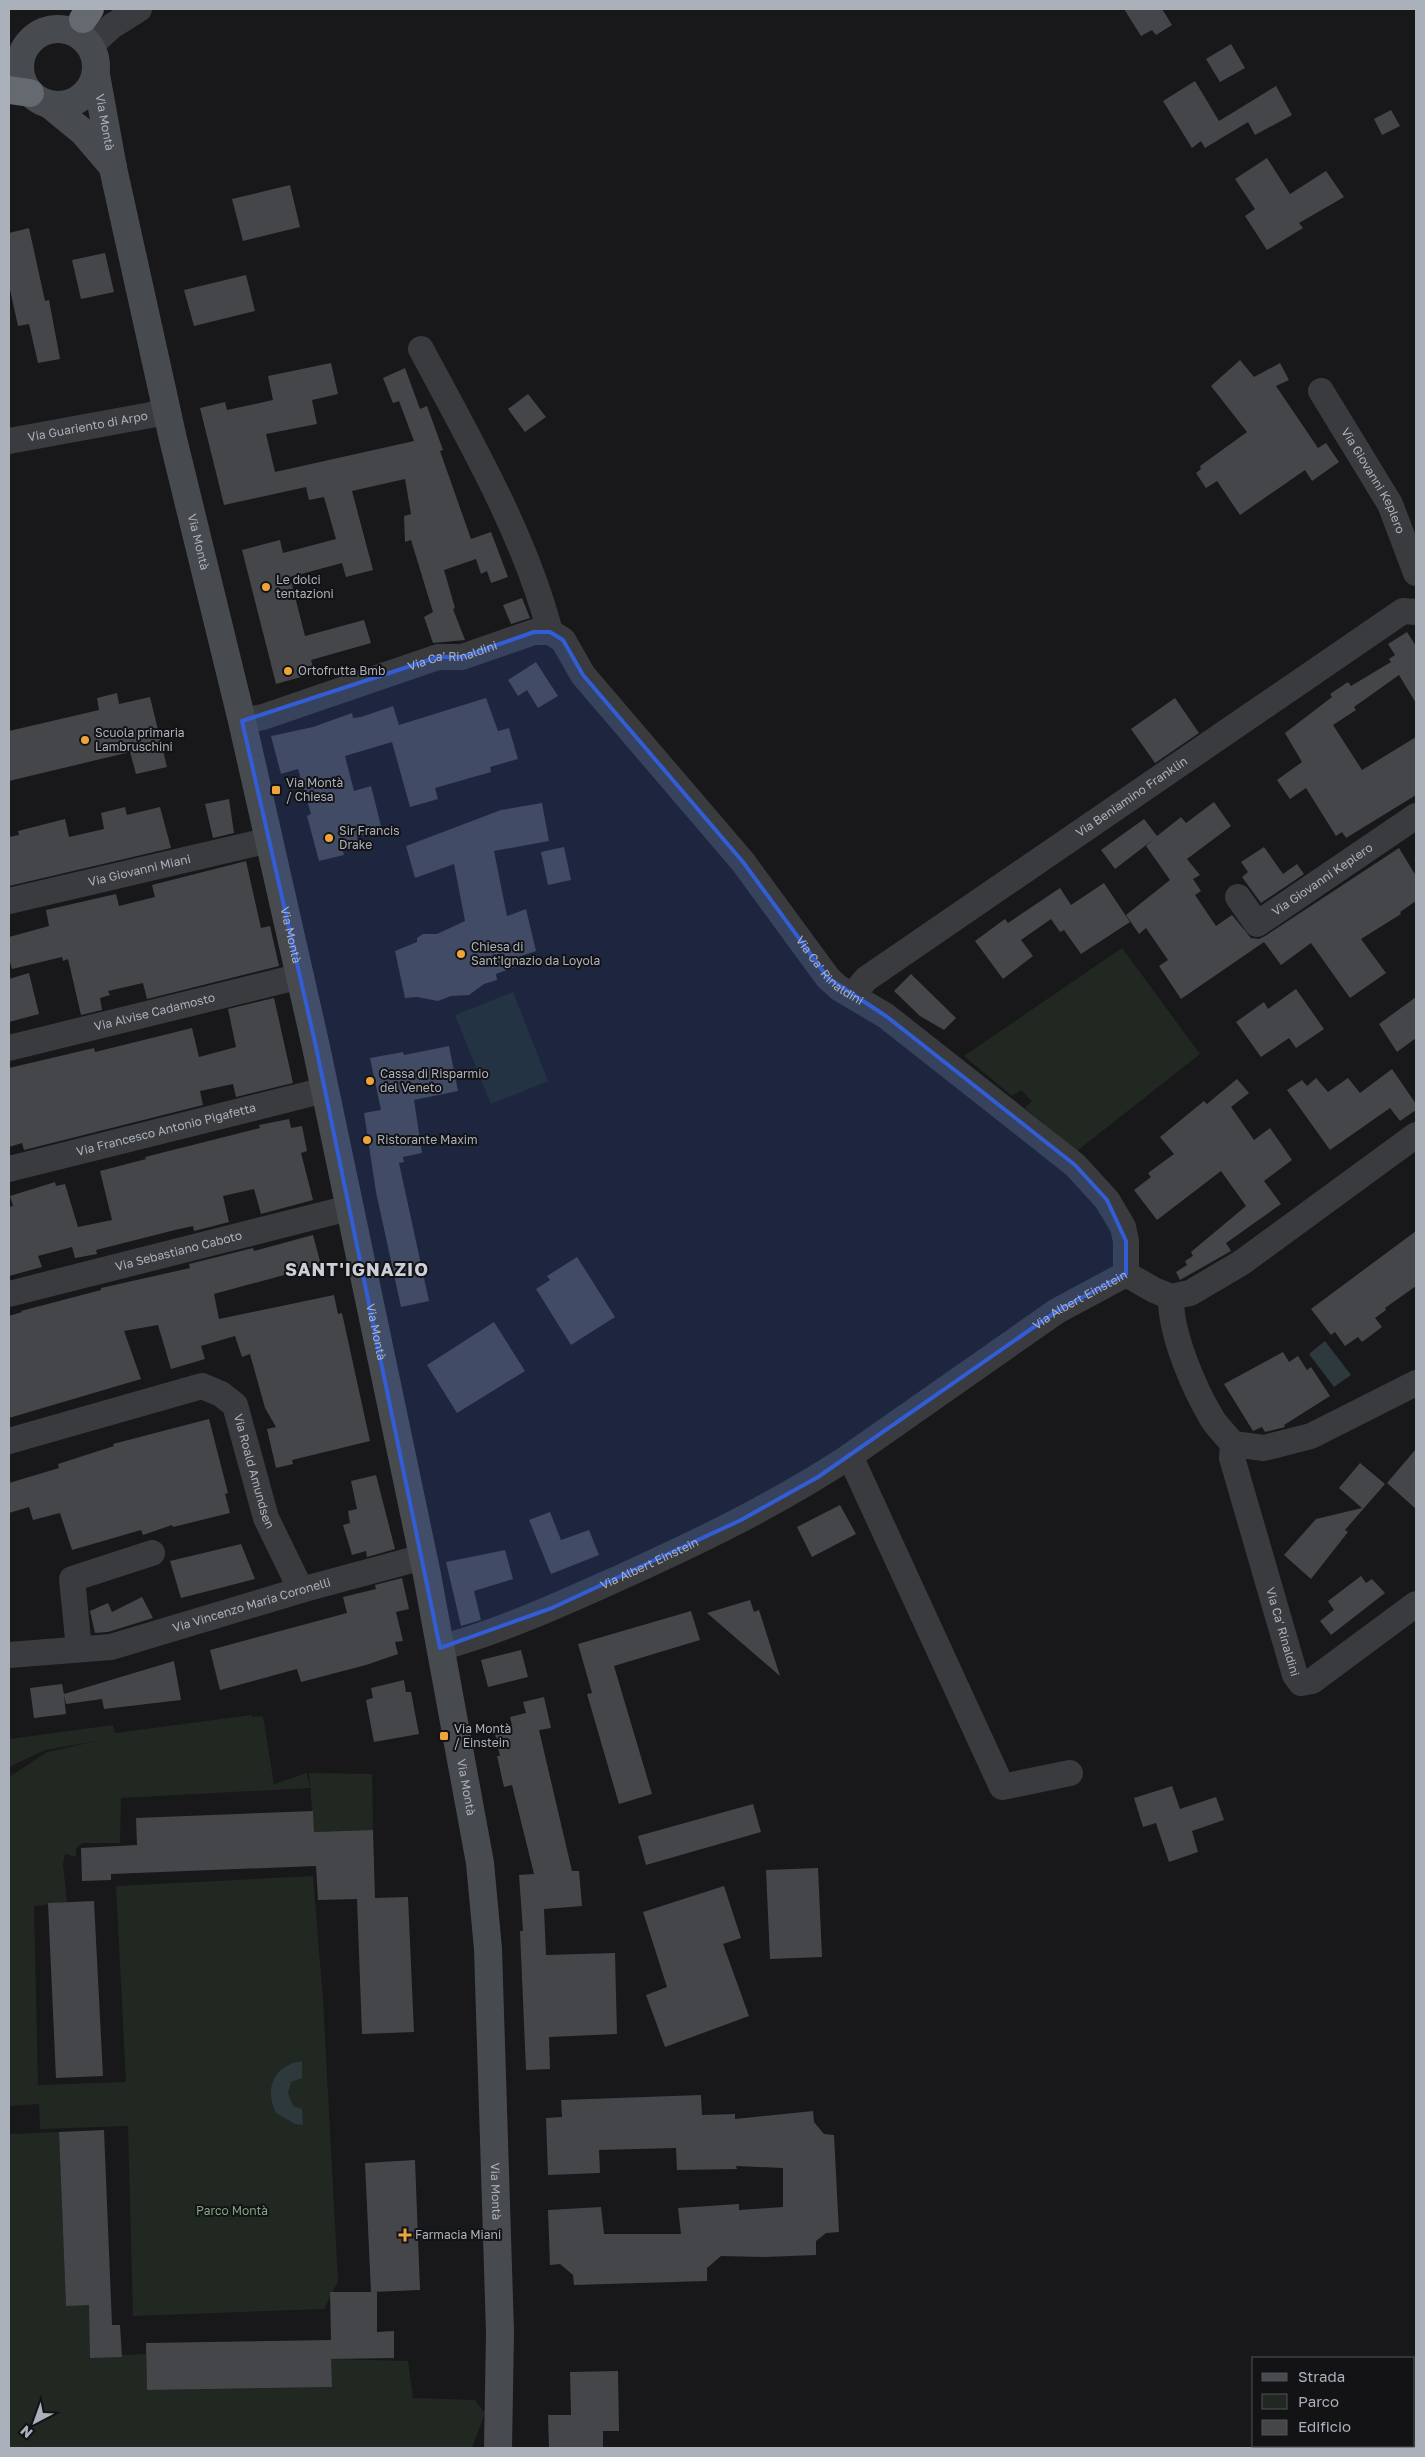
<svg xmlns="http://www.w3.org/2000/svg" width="1425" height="2457" font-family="'Golos Text',sans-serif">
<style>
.green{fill:#202821}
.water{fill:#2e393e}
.building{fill:#45464a}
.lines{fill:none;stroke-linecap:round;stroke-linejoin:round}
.street{stroke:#393b3f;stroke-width:26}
.secondary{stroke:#474a4f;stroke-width:28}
.highway{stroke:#656970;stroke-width:28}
.marked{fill:#325dd4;fill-opacity:0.2;stroke:#325dd4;stroke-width:4;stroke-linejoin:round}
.poi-dot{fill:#efa43b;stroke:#131315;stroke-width:2}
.labels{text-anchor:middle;stroke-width:4;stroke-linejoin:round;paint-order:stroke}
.street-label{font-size:12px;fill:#abb1ba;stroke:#131315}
.poi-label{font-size:12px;fill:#abb1ba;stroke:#131315;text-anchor:start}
.park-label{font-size:12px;fill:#83a482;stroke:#131315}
.district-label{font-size:18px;font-weight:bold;letter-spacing:1px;fill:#cccfd6;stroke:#131315}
</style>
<rect width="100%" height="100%" fill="#18181a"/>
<g class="green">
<polygon points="1122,948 1200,1054 1077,1151 1025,1108 1032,1101 1021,1090 1012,1096 964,1056"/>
<polygon points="513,992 548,1081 491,1104 455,1015"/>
<polygon points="252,1715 252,1717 263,1716 274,1784 307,1773 310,1788 121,1798 120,1843 82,1843 76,1849 76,1857 65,1854 63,1864 67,1902 34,1906 38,2085 126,2082 116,1886 313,1876 323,1999 338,2281 324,2309 133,2316 128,2126 40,2129 39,2104 9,2106 9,1777 47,1752 97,1741 45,1750 9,1767 9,1739 113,1725 115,1733"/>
<polygon points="309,1773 372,1774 373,1830 314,1832"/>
<polygon points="59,2132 66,2305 92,2304 92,2356 146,2354 147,2390 331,2387 331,2359 408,2361 413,2398 475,2400 485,2413 472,2448 9,2448 9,2134"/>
</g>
<g class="water">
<polygon points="1325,1341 1351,1375 1334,1387 1309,1354"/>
<path d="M302 2061V2078L291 2082 288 2093 293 2106 302 2109 303 2125 295 2124 276 2113C264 2088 274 2065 302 2061Z"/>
</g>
<g class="building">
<polygon points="1124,9 1162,9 1172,25 1156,35 1152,30 1141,36"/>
<polygon points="1231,44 1245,68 1220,82 1206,59"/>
<polygon points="1195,81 1219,121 1276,86 1292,115 1255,135 1248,122 1205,148 1201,141 1192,148 1163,101"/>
<polygon points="1391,110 1400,126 1382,135 1374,119"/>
<polygon points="1267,158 1290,194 1326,171 1344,197 1299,223 1303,228 1267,250 1245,216 1255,209 1235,179"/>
<polygon points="290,185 300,227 243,241 232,199"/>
<polygon points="29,228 45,301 49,300 60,359 38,363 29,324 18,326 9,285 9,233"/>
<polygon points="105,253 114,292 81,299 72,260"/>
<polygon points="246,275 255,311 194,326 184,290"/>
<polygon points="1240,360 1254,377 1280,363 1289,380 1276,386 1318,448 1326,443 1339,462 1312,481 1305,470 1240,515 1217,481 1206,488 1196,473 1201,469 1200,466 1247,432 1211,386"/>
<polygon points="331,363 338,394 312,400 317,424 266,434 275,472 414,441 399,401 393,403 383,378 405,368 420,409 427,406 443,450 440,451 471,539 491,532 508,577 491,583 487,571 481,574 476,559 444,570 455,608 453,609 465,640 433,643 424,617 433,612 411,540 405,542 404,516 411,514 405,479 352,491 373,570 346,577 342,563 290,577 305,636 364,620 371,643 311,660 315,673 276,684 242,550 280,540 283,553 336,539 324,497 309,500 306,487 224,505 200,408 225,402 227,410 273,400 268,376"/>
<polygon points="528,394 546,417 525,432 508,409"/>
<polygon points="522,598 530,618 511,624 503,605"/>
<polygon points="1407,632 1416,646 1416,703 1399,675 1354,707 1356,710 1333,725 1362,770 1416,737 1416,795 1346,838 1342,832 1336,836 1306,788 1290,799 1277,780 1302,762 1285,733 1332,697 1330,694 1348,682 1351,686 1391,662 1389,659 1395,655 1388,644"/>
<polygon points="536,662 558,696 538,708 527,690 518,696 508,680"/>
<polygon points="117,693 119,704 150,697 167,767 136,774 130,752 9,781 9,731 99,710 97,698"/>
<polygon points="486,698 498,731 509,728 518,759 490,767 491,772 435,788 438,799 410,807 392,742 345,756 354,791 371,786 382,830 357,837 359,843 342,848 344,855 319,861 307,816 311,814 298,769 281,774 271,736 313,727 352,713 353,718 361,717 393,706 399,725"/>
<polygon points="1175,698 1199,733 1155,763 1131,729"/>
<polygon points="229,799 234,833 213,838 205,804"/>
<polygon points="1214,802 1231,826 1187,859 1200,875 1193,879 1201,891 1195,895 1216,926 1232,915 1251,938 1259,939 1265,936 1399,848 1416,876 1416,901 1400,912 1401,914 1361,939 1386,973 1350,998 1311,943 1281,965 1264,942 1181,999 1159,966 1168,960 1146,928 1139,934 1126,915 1170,880 1146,846 1154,839 1115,869 1101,850 1144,819 1157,836 1181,817 1186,823"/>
<polygon points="542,803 549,841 494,851 507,916 526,909 536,951 518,957 520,965 496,974 497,980 484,984 469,995 451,996 438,1001 417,997 405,998 395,951 417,942 417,938 423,934 437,934 465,921 454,864 415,878 406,846 501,810"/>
<polygon points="125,807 127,815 160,807 171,848 9,886 9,837 19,835 18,831 65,819 69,837 104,829 101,813"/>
<polygon points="564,847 571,880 548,885 541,852"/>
<polygon points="1264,847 1283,874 1297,864 1304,874 1261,903 1242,877 1248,872 1241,862"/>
<polygon points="246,861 261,928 270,926 279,966 147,999 143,983 108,991 110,995 100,998 102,1010 81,1015 68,959 63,961 62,957 12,969 9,958 9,937 49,926 46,910 116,894 119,906 155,897 152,885"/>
<polygon points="1104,883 1130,922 1081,954 1064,930 1060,932 1051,919 1021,940 1033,956 1003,979 975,941 1005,919 1008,923 1060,888 1071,905"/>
<polygon points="29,973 39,1014 9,1022 9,979"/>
<polygon points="911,974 956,1018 944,1030 920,1016 894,991"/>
<polygon points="1296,989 1324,1029 1296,1048 1289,1038 1261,1057 1236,1022 1264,1002 1268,1009"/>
<polygon points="1416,997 1416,1038 1397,1052 1379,1024"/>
<polygon points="274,998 293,1083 236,1097 233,1084 200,1091 203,1105 24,1150 22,1143 9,1147 9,1068 94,1048 95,1052 192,1028 199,1057 236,1047 228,1009"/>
<polygon points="449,1046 458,1091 414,1100 422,1153 403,1157 404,1162 399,1163 429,1301 401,1307 376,1192 364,1113 381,1110 370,1058 403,1052 404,1055"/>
<polygon points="1392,1069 1416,1104 1416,1110 1400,1121 1390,1108 1330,1150 1287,1090 1302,1080 1307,1086 1316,1078 1328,1092 1348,1078 1360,1093"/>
<polygon points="1237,1079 1249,1093 1231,1107 1254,1140 1270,1128 1292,1160 1264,1181 1281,1204 1226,1243 1231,1251 1180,1280 1176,1272 1187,1265 1185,1261 1193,1256 1191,1252 1246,1206 1221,1171 1157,1220 1134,1190 1151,1177 1148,1173 1174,1154 1160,1137 1204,1101 1207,1104"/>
<polygon points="289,1119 291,1128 302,1126 307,1151 301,1153 313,1200 261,1214 254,1189 223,1196 229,1222 194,1231 193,1226 175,1230 96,1250 97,1254 75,1258 72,1247 38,1256 42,1267 9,1276 9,1207 13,1206 10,1196 55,1182 56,1186 65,1184 78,1227 112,1220 100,1171 146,1159 145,1157 260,1128 259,1125"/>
<polygon points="1416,1231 1416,1286 1385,1308 1386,1310 1375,1318 1382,1327 1362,1342 1358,1337 1345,1346 1335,1332 1331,1335 1311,1309"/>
<polygon points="313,1235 321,1265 214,1294 219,1319 334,1295 338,1314 342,1313 370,1441 292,1460 293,1464 276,1468 267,1429 276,1427 265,1408 250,1354 242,1357 235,1336 201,1346 205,1359 171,1369 158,1325 124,1331 141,1379 9,1418 9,1316 22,1312 21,1311 101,1290 101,1288 190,1268 189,1264 253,1248 254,1251"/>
<polygon points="577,1257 615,1317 571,1345 536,1289 550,1280 547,1276"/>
<polygon points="494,1322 525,1371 457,1413 427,1365"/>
<polygon points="1283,1352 1289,1362 1298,1356 1307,1370 1311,1367 1330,1396 1284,1425 1285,1427 1265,1432 1262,1427 1253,1431 1224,1384"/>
<polygon points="209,1419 228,1493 225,1494 230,1513 173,1527 172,1525 143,1535 141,1530 72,1550 60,1513 33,1520 29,1507 9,1513 9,1483 59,1468 58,1464 114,1446 113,1444"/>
<polygon points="1416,1449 1416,1509 1387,1483"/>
<polygon points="1360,1463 1385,1484 1345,1530 1348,1532 1311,1579 1284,1555 1316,1519 1362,1508 1339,1488"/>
<polygon points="376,1475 395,1549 367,1557 366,1551 352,1555 343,1525 350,1523 348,1511 357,1509 351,1481"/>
<polygon points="840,1505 856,1534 812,1557 797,1527"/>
<polygon points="550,1512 561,1540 589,1530 599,1555 551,1574 529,1520"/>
<polygon points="241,1544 255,1579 181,1598 170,1561"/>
<polygon points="505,1550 513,1579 474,1591 481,1620 461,1626 446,1562"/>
<polygon points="1361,1576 1366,1583 1372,1579 1385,1593 1331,1635 1320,1621 1334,1610 1328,1601"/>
<polygon points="402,1578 409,1609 396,1612 403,1641 395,1642 398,1654 366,1665 301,1682 297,1669 220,1690 210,1650 347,1613 343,1597 376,1589 375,1585"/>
<polygon points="142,1597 153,1618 108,1632 95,1633 90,1611 108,1603 112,1612"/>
<polygon points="750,1600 754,1612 759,1610 780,1676 707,1613"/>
<polygon points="691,1611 700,1640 614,1666 652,1794 619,1804 587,1694 592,1693 578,1644"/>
<polygon points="521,1650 528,1677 488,1687 481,1660"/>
<polygon points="174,1661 181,1700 104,1709 102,1699 66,1704 64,1695 66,1714 34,1718 30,1688 62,1684 64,1694"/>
<polygon points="404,1680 406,1692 411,1692 419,1734 374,1742 366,1700 373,1698 371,1688"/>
<polygon points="544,1697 551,1728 539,1730 572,1871 579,1871 582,1906 544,1909 546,1955 615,1953 617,2034 549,2037 550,2069 526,2070 520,1931 523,1931 519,1875 534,1874 512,1785 504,1787 497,1756 500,1756 494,1729 512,1725 510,1717 526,1713 523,1702"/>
<polygon points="1172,1786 1180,1809 1216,1797 1224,1820 1192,1831 1198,1852 1169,1862 1156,1823 1143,1827 1134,1798"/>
<polygon points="753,1804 761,1832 646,1865 638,1836"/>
<polygon points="313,1811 314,1832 373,1830 375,1898 408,1897 414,2032 362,2034 357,1899 318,1900 316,1866 111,1874 111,1880 82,1881 81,1848 137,1845 136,1818"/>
<polygon points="818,1868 822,1957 770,1959 766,1870"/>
<polygon points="724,1886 741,1938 723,1944 749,2016 665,2047 646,1995 667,1987 643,1912"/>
<polygon points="94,1901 103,2076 56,2078 48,1903"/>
<polygon points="701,2095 702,2115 735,2114 735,2119 813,2111 814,2122 824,2134 834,2135 839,2232 826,2233 816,2241 816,2255 765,2257 721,2256 707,2268 707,2281 574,2285 573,2275 560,2264 550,2265 548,2210 601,2207 604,2234 681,2234 678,2208 739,2204 739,2210 783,2207 783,2168 736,2166 737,2169 677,2170 676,2148 599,2150 600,2173 548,2175 546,2118 562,2117 561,2100"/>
<polygon points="104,2130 112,2325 120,2325 122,2357 90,2358 89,2305 66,2306 59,2132"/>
<polygon points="415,2160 420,2290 371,2292 365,2163"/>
<polygon points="330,2292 377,2292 377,2332 394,2331 394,2358 331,2359 332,2387 147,2390 146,2343 331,2340"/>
<polygon points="618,2371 619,2431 603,2431 603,2448 549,2448 548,2415 571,2415 570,2372"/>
</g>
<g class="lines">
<g class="street">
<polyline points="90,46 112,26 139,9"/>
<path d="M421 349C468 437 525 535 550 632"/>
<path id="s1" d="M1321 391 1390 504 1416 573"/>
<path id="s2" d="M9 441 167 412"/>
<path id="s3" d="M242 721 263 717 438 657H462L534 632H550L563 640 583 675 743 862 828 978 839 988 886 1016 1075 1165 1107 1200 1123 1227 1126 1241V1274"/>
<path id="s4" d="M1238 897 1257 924 1416 816"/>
<path id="s5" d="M9 901 270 840"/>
<path id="s6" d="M852 996 866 979 1403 611 1416 612"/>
<path id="s7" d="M9 1048 301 976"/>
<path id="s8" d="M9 1169 325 1090"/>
<polyline points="1126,1274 1154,1290 1171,1297 1190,1293 1241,1263 1416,1135"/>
<path id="s9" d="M9 1294 349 1208"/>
<path d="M1171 1297C1170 1333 1194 1389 1213 1420 1219 1429 1227 1436 1233 1444L1264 1448 1311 1436 1416 1383"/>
<path id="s10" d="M9 1441 202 1386 221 1394 235 1405 266 1518 301 1590"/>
<path id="s11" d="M1233 1444 1232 1458 1295 1675 1301 1683 1312 1681 1416 1604"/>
<polyline points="850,1456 1002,1787 1070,1773"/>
<path id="s12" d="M440 1648C502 1631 561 1604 619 1578 699 1542 777 1504 850 1456L1057 1311 1126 1274"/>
<polyline points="79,1649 72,1579 152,1553"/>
<path id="s13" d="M9 1655 111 1647 301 1590 423 1557"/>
</g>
<g class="secondary">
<circle cx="58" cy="67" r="38"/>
<path id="s14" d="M96 75 113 168 173 439 242 721 316 1047 427 1575 480 1863 488 1949 500 2332 498 2448"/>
<polyline points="50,105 83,132 113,167"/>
</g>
<g class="highway">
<polyline points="83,19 90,9"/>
<polyline points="9,90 30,93"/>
</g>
</g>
<path class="marked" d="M534 632H550L563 640 583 675 743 862 828 978 886 1016 1075 1165 1107 1200 1126 1241V1274L1057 1311 818 1477 741 1520 552 1608 440 1648 316 1047 242 721 438 657H462Z"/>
<g class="poi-dot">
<circle cx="266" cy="587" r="5"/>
<circle cx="288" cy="671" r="5"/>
<circle cx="85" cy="740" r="5"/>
<rect x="271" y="785" width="10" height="10" rx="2.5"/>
<circle cx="329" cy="838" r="5"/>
<circle cx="461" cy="954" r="5"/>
<circle cx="370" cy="1081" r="5"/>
<circle cx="367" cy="1140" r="5"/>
<rect x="439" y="1731" width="10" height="10" rx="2.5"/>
<path d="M402.5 2227.5h5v5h5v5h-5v5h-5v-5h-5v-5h5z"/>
</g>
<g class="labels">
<g class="street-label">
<text dy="4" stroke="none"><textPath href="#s14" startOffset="48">Via Montà</textPath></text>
<text dy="4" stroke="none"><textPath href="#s2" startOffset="80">Via Guariento di Arpo</textPath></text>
<text dy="4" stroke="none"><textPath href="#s1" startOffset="104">Via Giovanni Keplero</textPath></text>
<text dy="4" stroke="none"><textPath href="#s14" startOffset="478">Via Montà</textPath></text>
<text dy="4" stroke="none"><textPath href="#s3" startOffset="221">Via Ca' Rinaldini</textPath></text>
<text dy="4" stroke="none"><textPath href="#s6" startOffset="344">Via Beniamino Franklin</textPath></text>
<text dy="4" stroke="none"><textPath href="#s5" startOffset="134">Via Giovanni Miani</textPath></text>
<text dy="4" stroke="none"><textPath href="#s4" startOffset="112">Via Giovanni Keplero</textPath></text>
<text dy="4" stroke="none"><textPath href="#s14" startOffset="882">Via Montà</textPath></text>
<text dy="4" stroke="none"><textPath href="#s3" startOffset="764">Via Ca' Rinaldini</textPath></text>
<text dy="4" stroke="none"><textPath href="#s7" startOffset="150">Via Alvise Cadamosto</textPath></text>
<text dy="4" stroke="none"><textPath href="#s8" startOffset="162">Via Francesco Antonio Pigafetta</textPath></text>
<text dy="4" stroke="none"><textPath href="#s9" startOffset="175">Via Sebastiano Caboto</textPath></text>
<text dy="4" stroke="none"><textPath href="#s12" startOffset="732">Via Albert Einstein</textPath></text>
<text dy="4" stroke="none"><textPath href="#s14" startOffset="1288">Via Montà</textPath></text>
<text dy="4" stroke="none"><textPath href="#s10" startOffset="308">Via Roald Amundsen</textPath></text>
<text dy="4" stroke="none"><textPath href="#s12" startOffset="226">Via Albert Einstein</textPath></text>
<text dy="4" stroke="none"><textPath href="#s13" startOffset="249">Via Vincenzo Maria Coronelli</textPath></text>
<text dy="4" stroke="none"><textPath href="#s11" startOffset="195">Via Ca' Rinaldini</textPath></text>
<text dy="4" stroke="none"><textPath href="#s14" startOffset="1752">Via Montà</textPath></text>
<text dy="4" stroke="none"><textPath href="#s14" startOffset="2158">Via Montà</textPath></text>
</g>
<g class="poi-label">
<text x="276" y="584">Le dolci<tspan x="276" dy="14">tentazioni</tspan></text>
<text x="298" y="675">Ortofrutta Bmb</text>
<text x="95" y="737">Scuola primaria<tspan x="95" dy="14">Lambruschini</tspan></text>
<text x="286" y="787">Via Montà<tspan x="286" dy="14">/ Chiesa</tspan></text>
<text x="339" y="835">Sir Francis<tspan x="339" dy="14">Drake</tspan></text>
<text x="471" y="951">Chiesa di<tspan x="471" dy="14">Sant'Ignazio da Loyola</tspan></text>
<text x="380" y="1078">Cassa di Risparmio<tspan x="380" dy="14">del Veneto</tspan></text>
<text x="377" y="1144">Ristorante Maxim</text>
<text x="454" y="1733">Via Montà<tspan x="454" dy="14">/ Einstein</tspan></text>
<text x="415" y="2239">Farmacia Miani</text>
</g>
<g class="park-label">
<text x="232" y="2215">Parco Montà</text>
</g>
<g class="district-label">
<text x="357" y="1276">SANT'IGNAZIO</text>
</g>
</g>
<rect width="1425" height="2457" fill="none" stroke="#abb1ba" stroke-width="20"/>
<rect x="1252" y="2357" width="162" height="90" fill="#131315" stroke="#505257"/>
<rect x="1262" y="2373" width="25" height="8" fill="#474a4f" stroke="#505257"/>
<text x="1298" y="2382" font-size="15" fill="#abb1ba">Strada</text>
<rect x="1262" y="2394" width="25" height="15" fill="#202821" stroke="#505257"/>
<text x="1298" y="2407" font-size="15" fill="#abb1ba">Parco</text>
<rect x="1262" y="2420" width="25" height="15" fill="#45464a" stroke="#505257"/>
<text x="1298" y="2432" font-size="15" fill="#abb1ba">Edificio</text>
<g transform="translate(35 2422) rotate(221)" stroke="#131315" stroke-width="4" paint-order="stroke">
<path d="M0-4L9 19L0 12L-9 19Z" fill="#abb1ba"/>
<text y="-8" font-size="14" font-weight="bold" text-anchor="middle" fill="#abb1ba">N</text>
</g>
</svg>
